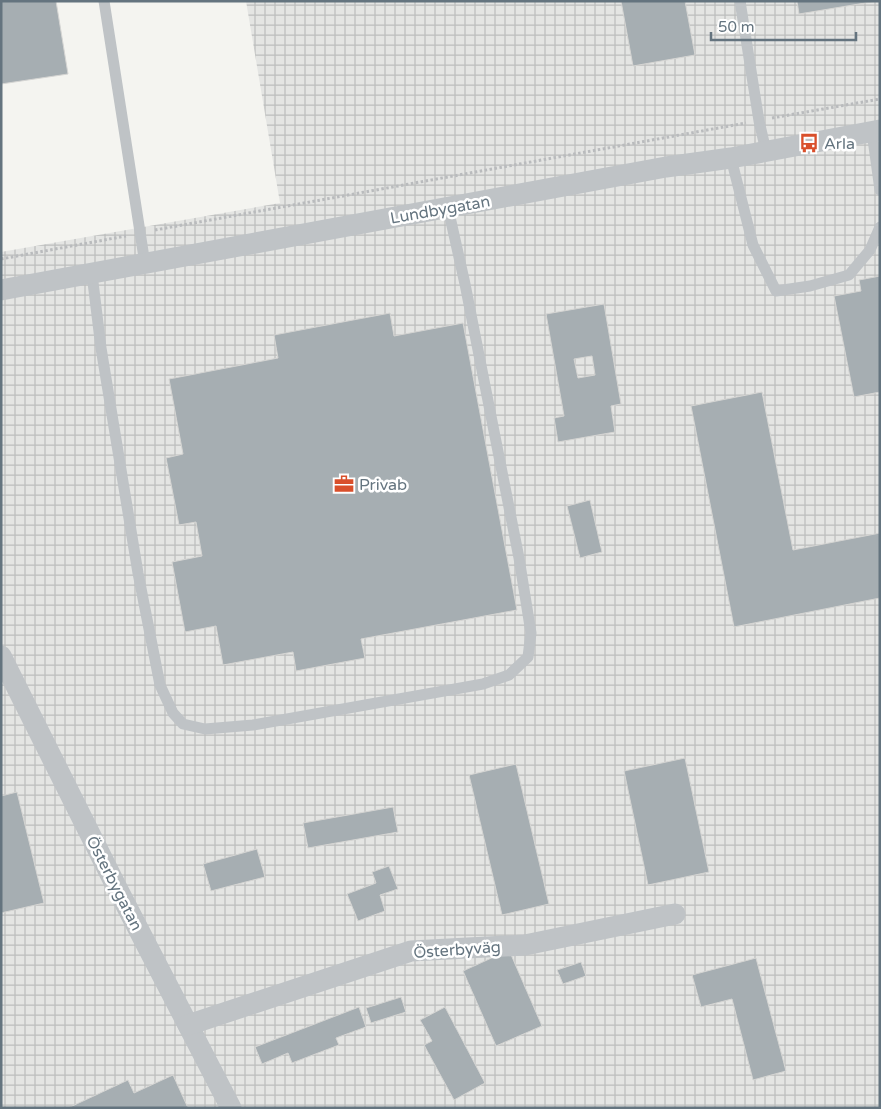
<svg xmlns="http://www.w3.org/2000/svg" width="881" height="1109" font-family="'Varela Round',sans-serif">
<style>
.industrial{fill:url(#industrial-grid)}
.building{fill:#a6aeb2;stroke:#d5d5d3;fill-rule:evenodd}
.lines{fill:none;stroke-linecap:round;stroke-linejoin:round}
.path{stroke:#b9bbbd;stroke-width:3;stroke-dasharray:2.5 2.5;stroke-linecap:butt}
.lane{stroke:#bfc3c6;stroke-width:11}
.street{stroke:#bfc3c6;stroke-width:21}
.labels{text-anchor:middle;stroke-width:5;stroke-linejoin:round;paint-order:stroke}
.poi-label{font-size:16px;fill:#64747f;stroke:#fff;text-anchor:start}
.street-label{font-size:16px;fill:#64747f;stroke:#fff}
</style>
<defs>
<pattern id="industrial-grid" width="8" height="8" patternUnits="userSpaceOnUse" patternTransform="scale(1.25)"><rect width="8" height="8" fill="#e4e5e3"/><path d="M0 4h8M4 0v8" fill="none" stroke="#bcbebd"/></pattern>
</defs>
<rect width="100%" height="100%" fill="#f4f4f0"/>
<polygon class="industrial" points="246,1 880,1 880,1108 1,1108 1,252 280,203"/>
<g class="building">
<polygon points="1,1 56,1 68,74 1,84"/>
<polygon points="621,1 685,1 695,55 633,66"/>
<polygon points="797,1 877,1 799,14"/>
<polygon points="880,276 880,392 854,397 834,296 861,291 859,280"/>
<path d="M604 304 621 404 611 406 615 432 558 442 554 418 564 416 546 314ZM592 356 595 375 578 378 574 359Z"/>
<polygon points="390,313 394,336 463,323 517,610 361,639 365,658 296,671 293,652 223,665 216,626 185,632 172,562 202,556 196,522 179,525 166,458 183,454 169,379 278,358 274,335"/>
<polygon points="762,392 793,550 880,533 880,598 734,627 691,406"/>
<polygon points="590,500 602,552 580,558 567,506"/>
<polygon points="685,758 709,872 648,885 624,771"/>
<polygon points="516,764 549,904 502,915 469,775"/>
<polygon points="17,792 44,903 1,913 1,796"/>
<polygon points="393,807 398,832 308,848 303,823"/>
<polygon points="257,849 265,877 211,891 203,864"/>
<polygon points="389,866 398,889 380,895 385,911 358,921 347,894 376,883 372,872"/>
<polygon points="509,950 542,1026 496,1046 463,971"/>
<polygon points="756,958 786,1071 753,1080 732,999 701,1007 692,975"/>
<polygon points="581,962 586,976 563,984 557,970"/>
<polygon points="401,997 406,1012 371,1023 366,1008"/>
<polygon points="359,1007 366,1027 336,1038 339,1045 292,1063 288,1053 262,1064 255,1047"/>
<polygon points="445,1007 485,1083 454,1100 424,1045 432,1041 420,1020"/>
<polygon points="173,1075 188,1108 68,1108 128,1080 134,1093"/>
</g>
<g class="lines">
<g class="path">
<polyline points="772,118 880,99"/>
<polyline points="155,230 746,123"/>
<polyline points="1,259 126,236"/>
</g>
<g class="lane">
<polyline points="104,1 145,264"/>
<polyline points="740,1 759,121 766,151"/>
<polyline points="872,132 880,190"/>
<polyline points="731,158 753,245 776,291 810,286 849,275 870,250 880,227"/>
<polyline points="92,274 101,348 138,573 160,685 173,713 183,724 205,729 253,725 483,684 509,675 528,657 531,633 519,558 465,284 448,208"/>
</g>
<g class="street">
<polyline points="1,290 666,167 731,158 880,130"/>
<polyline points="1,656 117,888 231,1108"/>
<polyline points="188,1025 411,951 525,945 675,914"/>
</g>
</g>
<defs>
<symbol id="bus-bare" viewBox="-9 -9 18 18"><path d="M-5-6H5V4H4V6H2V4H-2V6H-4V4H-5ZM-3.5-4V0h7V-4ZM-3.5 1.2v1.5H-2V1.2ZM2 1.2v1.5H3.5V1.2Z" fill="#d94f2b" stroke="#fff" stroke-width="2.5" paint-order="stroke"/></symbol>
<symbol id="office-bare" viewBox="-9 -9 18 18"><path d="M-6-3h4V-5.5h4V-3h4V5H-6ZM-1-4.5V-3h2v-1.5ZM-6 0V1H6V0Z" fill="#d94f2b" stroke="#fff" stroke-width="2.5" paint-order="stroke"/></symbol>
</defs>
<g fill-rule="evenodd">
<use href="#bus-bare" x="795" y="129" width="28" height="28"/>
<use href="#office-bare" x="330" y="470" width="28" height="28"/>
</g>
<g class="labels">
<g class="poi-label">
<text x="824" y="149">Arla</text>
<text x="359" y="490">Privab</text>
</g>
<g class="street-label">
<text transform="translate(440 209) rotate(-10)" y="6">Lundbygatan</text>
<text transform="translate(115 883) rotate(63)" y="6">Österbygatan</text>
<text transform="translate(457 949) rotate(-4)" y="6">Österbyväg</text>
</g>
</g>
<rect width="881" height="1109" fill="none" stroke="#64747f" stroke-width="5"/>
<path d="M711 32v8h145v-8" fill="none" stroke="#64747f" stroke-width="2.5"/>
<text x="718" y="32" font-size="15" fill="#64747f" stroke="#ffffff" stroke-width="4" paint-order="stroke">50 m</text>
</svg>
